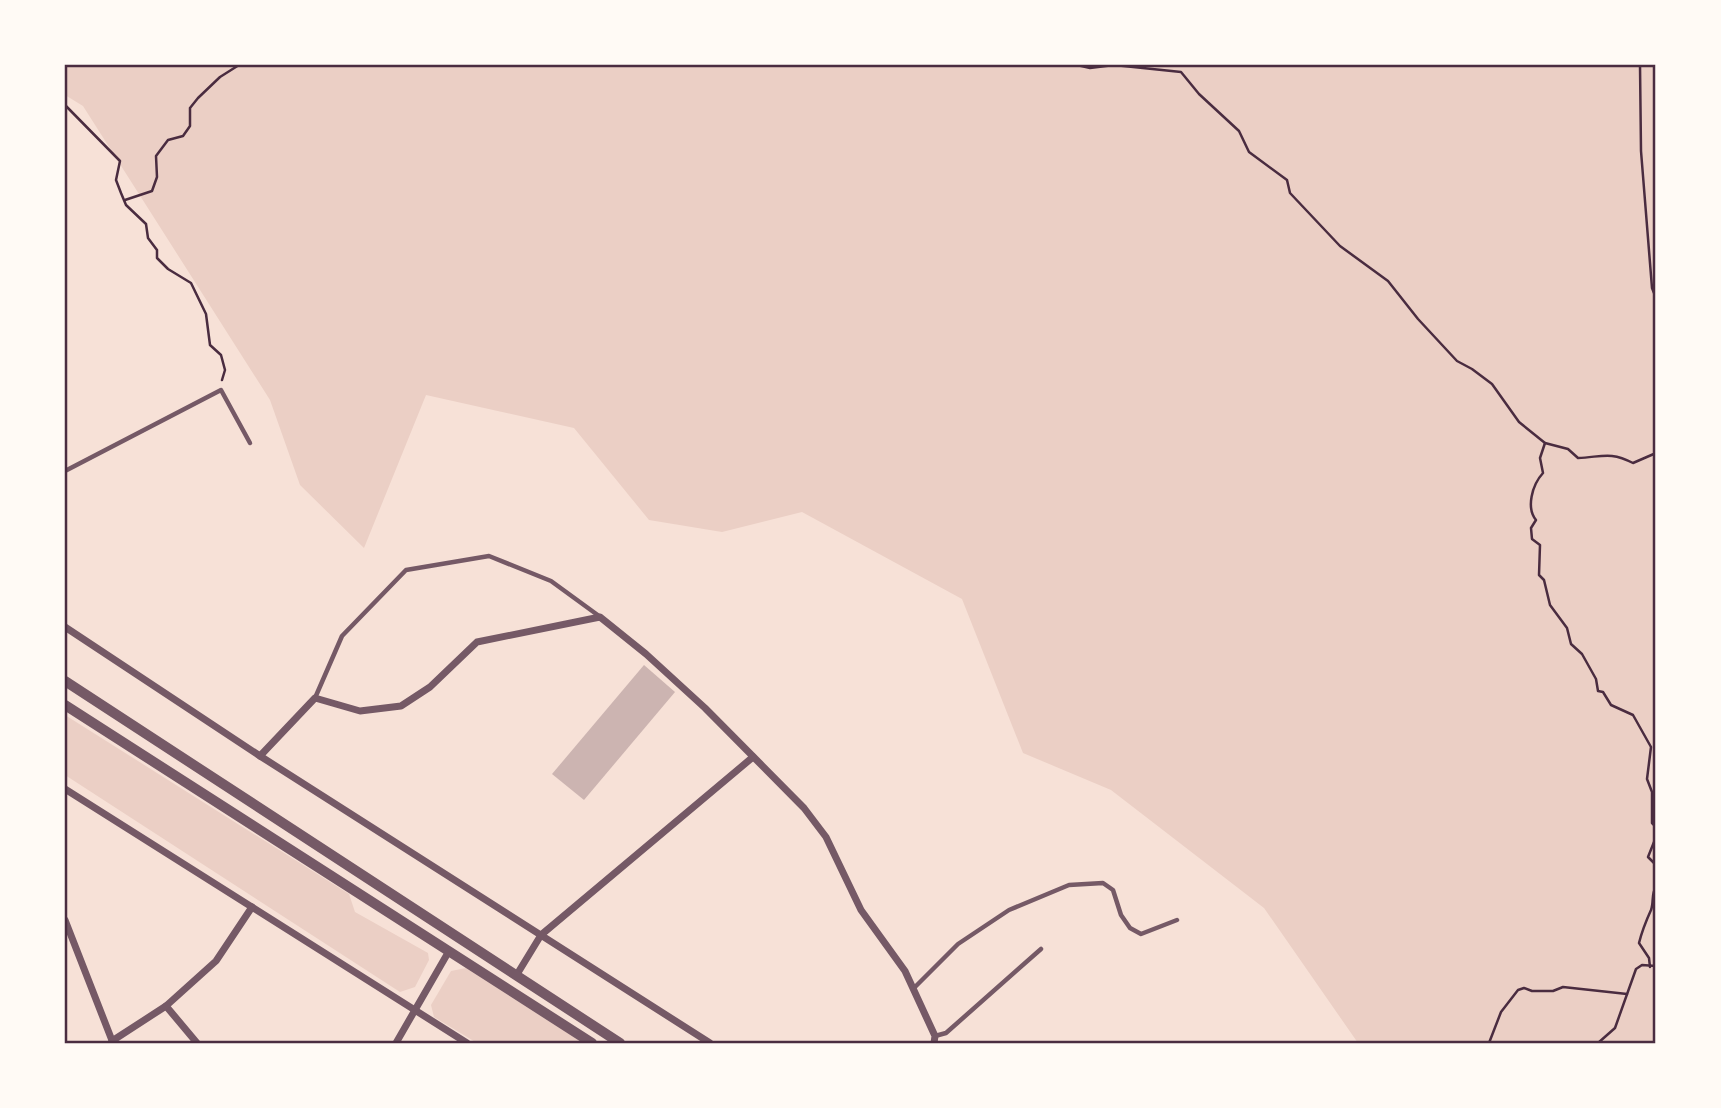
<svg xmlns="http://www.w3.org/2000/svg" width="1721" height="1108" font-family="Figtree,sans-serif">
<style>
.green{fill:#ebcfc5}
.building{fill:#ccb4b1}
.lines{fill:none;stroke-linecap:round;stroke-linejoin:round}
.path{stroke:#4a2c40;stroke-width:2.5}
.service{stroke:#755966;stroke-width:4.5}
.minor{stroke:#755966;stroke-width:7}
.tertiary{stroke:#755966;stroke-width:10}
.neatline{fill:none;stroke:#4a2c40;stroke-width:2.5}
</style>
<rect width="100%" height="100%" fill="#f7e1d7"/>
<g class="green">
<polygon points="65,65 1656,65 1656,1043 1358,1043 1264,908 1111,790 1023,753 962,599 802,512 722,532 649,520 574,428 426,395 364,548 300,485 270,400 83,106 65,95"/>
<polygon points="65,715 349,894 355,912 428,953 429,960 415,987 400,992 65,775"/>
<polygon points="466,968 583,1043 477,1043 434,1017 431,1005 451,971"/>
</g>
<polygon class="building" points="644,665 675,692 584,800 552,774"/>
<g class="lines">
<g class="path">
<polyline points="1023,65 1036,65"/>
<path d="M1077 65 1090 68 1114 65 1181 72 1199 94 1239 131 1249 152 1287 180 1290 193 1340 246 1388 281 1418 319 1457 361 1472 369 1492 384 1519 422 1545 443 1568 449 1578 458C1602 457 1610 451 1633 463L1656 453"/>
<polyline points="1640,65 1641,151 1652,288 1656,298"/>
<polyline points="65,105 120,161 116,180 121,193 126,205 146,224 148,238 157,250 157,258 168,269 191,283 206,314 210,345 221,355 225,370 222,380"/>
<polyline points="125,200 152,191 157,177 156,156 168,140 183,136 190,126 190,108 198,98 220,77 239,65"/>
<path d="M1545 443 1540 458 1543 473C1532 485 1526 508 1536 520L1531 528 1532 539 1540 545 1539 575 1544 580 1550 605 1567 628 1571 644 1582 654 1596 679 1598 691 1603 692 1611 705 1633 715 1651 747 1647 779 1652 792V823L1656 827"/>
<polyline points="1656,837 1648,857 1656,865"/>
<path d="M1650 967 1649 958 1639 943C1642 931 1646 921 1651 910 1654 902 1651 894 1656 887"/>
<polyline points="1489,1043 1501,1012 1518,990 1524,988 1532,991 1553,991 1563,987 1627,994"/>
<polyline points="1598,1043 1615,1028 1636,969 1642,965 1656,966"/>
</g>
<g class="service">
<polyline points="65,471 221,390 250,443"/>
<polyline points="315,698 342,636 406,570 489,556 551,581 599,616"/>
<polyline points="914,988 958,944 1009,910 1069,885 1103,883 1113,890 1121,915 1130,928 1141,934 1177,920"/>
<polyline points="935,1036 946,1033 1041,949"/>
</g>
<g class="minor">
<polyline points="65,627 260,756 710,1043"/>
<polyline points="260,756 315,698 360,711 401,706 430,687 477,642 600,617 646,654 705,708 804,808 826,837 861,910 905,971 935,1036 934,1043"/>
<polyline points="65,789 467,1043"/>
<polyline points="65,920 113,1043"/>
<polyline points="516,976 541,935 753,757"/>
<polyline points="166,1006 197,1043"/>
<polyline points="112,1041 166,1006 216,961 252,907"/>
<polyline points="396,1043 449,951"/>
</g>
<g class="tertiary">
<polyline points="65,681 620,1043"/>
<polyline points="65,705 592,1043"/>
</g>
</g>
<rect width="1721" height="1108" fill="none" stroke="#fffaf5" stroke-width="133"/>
<rect x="66" y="66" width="1588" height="976" class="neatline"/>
</svg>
